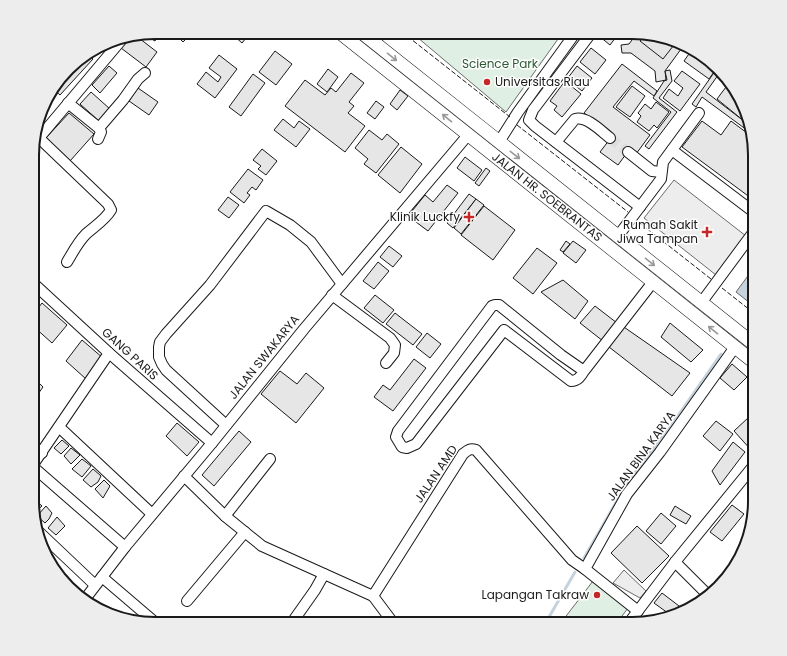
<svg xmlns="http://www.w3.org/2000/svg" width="787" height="656" font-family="Poppins,sans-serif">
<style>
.green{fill:#e0efe3;stroke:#6a6a6a}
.parking{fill:#ededed;stroke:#6a6a6a}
.water{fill:#c6d2dc;stroke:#6a6a6a}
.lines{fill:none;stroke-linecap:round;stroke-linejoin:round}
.stream{stroke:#c6d2dc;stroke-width:3}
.building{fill:#e6e6e6;stroke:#1a1a1a}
.minor-tunnel{stroke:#ddd;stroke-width:10;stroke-dasharray:10 5;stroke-linecap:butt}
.minor-casing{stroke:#1a1a1a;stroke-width:12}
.major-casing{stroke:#1a1a1a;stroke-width:14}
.minor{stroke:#fff;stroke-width:10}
.major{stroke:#fff;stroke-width:13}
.fence{stroke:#1a1a1a;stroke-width:1;stroke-dasharray:5 2;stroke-linecap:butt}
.oneway{stroke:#989898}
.poi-dot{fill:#c62828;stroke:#fff;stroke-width:1.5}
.labels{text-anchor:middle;stroke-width:3;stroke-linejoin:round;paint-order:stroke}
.park-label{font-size:12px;fill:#2b5a34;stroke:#fff}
.poi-label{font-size:12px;fill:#1a1a1a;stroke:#fff;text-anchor:end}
.street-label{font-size:12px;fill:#1a1a1a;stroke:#fff}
.rim{fill:none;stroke:#1a1a1a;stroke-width:2}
</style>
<rect width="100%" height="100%" fill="#fff"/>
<g class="green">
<polygon points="411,32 563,32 506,112"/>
<polygon points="593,581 628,608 616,624 560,624"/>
</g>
<g class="parking">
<polygon points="674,180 746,236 716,275 644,218"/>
<polygon points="624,570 646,591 640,598 613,583"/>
</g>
<polygon class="water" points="750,273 755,276 755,307 736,292"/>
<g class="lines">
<g class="stream">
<polyline points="584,558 618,499 640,465 668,430 721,354"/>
<polyline points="545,624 575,572"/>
</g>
</g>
<g class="building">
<polygon points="155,32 160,32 155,41 143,34"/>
<polygon points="173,32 193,32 183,42"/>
<polygon points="235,32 251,32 242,43 233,35"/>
<polygon points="602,32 610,32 616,37 610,45 599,36"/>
<polygon points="638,32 680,41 684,45 665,71 666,80 656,82 655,71 631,53 622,53 621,45 629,44"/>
<polygon points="646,34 677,41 663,59 640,41"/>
<polygon points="135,35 157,52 146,67 121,48 130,36"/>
<polygon points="591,48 606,60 595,74 580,62"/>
<polygon points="275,51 292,64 276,85 259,72"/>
<polygon points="691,51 697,56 698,54 715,65 713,67 716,69 709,79 684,61"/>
<polygon points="88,54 93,59 60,95 52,88 74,62"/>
<polygon points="219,55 237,69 215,98 197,84 206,72 218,82 221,77 209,68"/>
<polygon points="622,64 657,91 654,96 634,81 613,107 650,135 636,154 629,150 618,165 600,152 613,135 584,113"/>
<polygon points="109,66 117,73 100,93 92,85"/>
<polygon points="577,66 592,78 582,91 567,79"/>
<polygon points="718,67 721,71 706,92 749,125 751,133 702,97 696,107 692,104"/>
<polygon points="328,69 338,77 327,92 317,84"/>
<polygon points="670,70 672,81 659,98 677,112 649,149 645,146 671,112 653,98 664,81 667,80 665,71"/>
<polygon points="682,71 700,84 680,111 663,98 669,89 678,96 683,88 674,81"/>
<polygon points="351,73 364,83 349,102 354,106 348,113 365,126 345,152 285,106 305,80 325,95 331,88 336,92"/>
<polygon points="253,74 265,83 241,116 229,107"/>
<polygon points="565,81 581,94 562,117 554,110 557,106 550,101"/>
<polygon points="729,83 746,107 747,117 744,121 717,99"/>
<polygon points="632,86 645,96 630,117 616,107"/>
<polygon points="138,88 158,102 149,115 129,101"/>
<polygon points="400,90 408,96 397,110 390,104"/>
<polygon points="91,92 110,109 99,121 80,104"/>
<polygon points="376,101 384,107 375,119 367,113"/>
<polygon points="656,102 669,112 657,128 654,125 649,131 637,122 641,116 638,113 645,104 651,109"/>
<polygon points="69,113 94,134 70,161 45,139"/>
<polygon points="283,119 294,128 299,121 310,129 296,147 274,130"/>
<polygon points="702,121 721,135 731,121 751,136 755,155 755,201 682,147"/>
<polygon points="369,130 382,140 387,134 399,144 376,173 364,164 368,159 355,148"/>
<polygon points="401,147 422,164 400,193 378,175"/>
<polygon points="262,149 277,161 266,175 258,169 261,166 253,160"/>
<polygon points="465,157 482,170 474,181 457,168"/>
<polygon points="486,168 490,171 479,186 475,183"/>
<polygon points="248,169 263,180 256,190 252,187 247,193 250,195 244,203 230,192"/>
<polygon points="447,185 458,193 428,231 408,216 425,195 433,202"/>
<polygon points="469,194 476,199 453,228 447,223"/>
<polygon points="228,197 239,205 229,218 218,210"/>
<polygon points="476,199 484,205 461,234 454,228"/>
<polygon points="484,206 515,230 493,260 461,235"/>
<polygon points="755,240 755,253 748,249"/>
<polygon points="566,241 570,244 563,252 560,250"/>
<polygon points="573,241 586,250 576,263 563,253"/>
<polygon points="389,246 402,256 393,267 380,257"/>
<polygon points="537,248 557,263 533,294 513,278"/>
<polygon points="378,262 389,271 374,289 363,281"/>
<polygon points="563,280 588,301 575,319 541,292"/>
<polygon points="375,295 394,310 383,323 364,308"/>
<polygon points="42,303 67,325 52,343 33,326 33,315"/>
<polygon points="595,306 617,323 603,341 580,323"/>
<polygon points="395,313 422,334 413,345 386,324"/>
<polygon points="670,323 703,350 691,362 661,337"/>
<polygon points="621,325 690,373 672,396 609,347"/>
<polygon points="427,333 441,344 430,358 416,347"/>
<polygon points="82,340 103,358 86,379 66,361"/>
<polygon points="414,359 426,368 393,411 374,397 383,385 390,390"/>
<polygon points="732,364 747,377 734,390 720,378"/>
<polygon points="280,371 297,384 306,373 324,388 296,423 261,394"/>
<polygon points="36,380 43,387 33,401 33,385"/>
<polygon points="749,417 755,422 755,447 752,451 734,431"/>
<polygon points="716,421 733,434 720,451 703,436"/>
<polygon points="177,423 199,442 187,456 166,436"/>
<polygon points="239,431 251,442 214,486 202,475"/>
<polygon points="62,440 69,446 61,454 54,448"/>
<polygon points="733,442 745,452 720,485 712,471"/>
<polygon points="71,448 80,455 71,464 64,456"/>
<polygon points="82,459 91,466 82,477 72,469"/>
<polygon points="93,469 101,476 98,482 91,487 83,480"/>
<polygon points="104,480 110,486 103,498 95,489"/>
<polygon points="34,499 42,506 35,512 32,510 32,501"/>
<polygon points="732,505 744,514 722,541 710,532"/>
<polygon points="46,506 52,513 49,519 45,523 37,516"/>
<polygon points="675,506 691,516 686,524 670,515"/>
<polygon points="661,513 676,526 661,544 646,531"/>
<polygon points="57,517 65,526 56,535 48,528"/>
<polygon points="637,526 669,556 642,583 611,553"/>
<polygon points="662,593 683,609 678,615 672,616 654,603"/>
</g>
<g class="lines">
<polyline class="minor-tunnel" points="610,138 628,152"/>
<defs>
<g id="minor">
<polyline points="592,32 533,110 529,120 535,126 640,207"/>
<polyline points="374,42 382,32"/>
<polyline points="68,103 99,128 101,132 98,139"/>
<polyline points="99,128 123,100 138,79 145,73"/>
<path d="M39 138 108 204 111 210C105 220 95 226 86 234 78 242 73 252 67 262"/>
<polyline points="499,142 518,112 576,32"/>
<path d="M556 142 575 119C587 116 601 131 610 138"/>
<polyline points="33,145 124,37"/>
<polyline points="672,150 755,213"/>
<polyline points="628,152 652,171 661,172"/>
<polyline points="618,236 661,179 663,162 699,113"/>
<polyline points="33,283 109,353 212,443"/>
<polyline points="332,295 390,338 395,345 394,353 386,363"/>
<polyline points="701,303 755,230"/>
<path d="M584 371 561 355 499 305H495L492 306 398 431 396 437 402 447 407 448 416 444 504 330 571 381C578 381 581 376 584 371L653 282"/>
<polyline points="226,425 166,370 162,364 159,357 159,347 160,342 166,334 210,285 266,211 290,225 311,242 342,284"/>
<polyline points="59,427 152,514"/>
<polyline points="32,445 42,453"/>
<polyline points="32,466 109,353"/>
<polyline points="32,466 125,547"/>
<polyline points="184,476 225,516 262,546 373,596 394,624"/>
<polyline points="225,516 270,459"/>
<polyline points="38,531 95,585"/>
<polyline points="675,562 708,595"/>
<polyline points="102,577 157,624"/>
<path d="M373 596 463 454C468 450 470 448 476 450L572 560 585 569"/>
<polyline points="85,599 125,547 212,443 304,329 468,135"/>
<polyline points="187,601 245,532"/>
<polyline points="638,611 585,569 627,494 660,452 735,347"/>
<polyline points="291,624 315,590 324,574"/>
<polyline points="628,624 675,562 755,464"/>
</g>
<g id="major">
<polyline points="339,32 755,363"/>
<polyline points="361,32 755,345"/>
</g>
</defs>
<use href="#minor" class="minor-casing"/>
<use href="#major" class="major-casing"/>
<use href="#minor" class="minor"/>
<use href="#major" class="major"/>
<g class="fence">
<polyline points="402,32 510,117"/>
<polyline points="517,125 628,212"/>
<polyline points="641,224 711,279"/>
<polyline points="722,288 755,314"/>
</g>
</g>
<defs><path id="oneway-shaft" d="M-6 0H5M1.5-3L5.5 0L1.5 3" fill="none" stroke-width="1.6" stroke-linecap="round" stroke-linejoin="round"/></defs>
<g class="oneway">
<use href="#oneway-shaft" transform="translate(392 57) rotate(39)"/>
<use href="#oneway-shaft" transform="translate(447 118) rotate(-141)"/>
<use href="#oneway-shaft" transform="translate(515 155) rotate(38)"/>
<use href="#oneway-shaft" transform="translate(650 262) rotate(39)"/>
<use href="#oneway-shaft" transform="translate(713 330) rotate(-141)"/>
</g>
<g class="poi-dot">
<circle cx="487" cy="82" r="4"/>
<path d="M467 211h4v4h4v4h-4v4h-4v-4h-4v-4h4z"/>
<path d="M705 226h4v4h4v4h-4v4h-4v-4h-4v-4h4z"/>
<circle cx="597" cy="595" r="4"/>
</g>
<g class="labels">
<g class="park-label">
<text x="500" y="68">Science Park</text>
</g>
<g class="poi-label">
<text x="495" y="86" text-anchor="start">Universitas Riau</text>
<text x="460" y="221">Klinik Luckfy</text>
<text x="698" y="229">Rumah Sakit<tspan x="698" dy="14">Jiwa Tampan</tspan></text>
<text x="589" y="599">Lapangan Takraw</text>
</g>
<g class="street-label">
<text transform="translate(547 197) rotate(38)" y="4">JALAN HR. SOEBRANTAS</text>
<text transform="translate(130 354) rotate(42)" y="4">GANG PARIS</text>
<text transform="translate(264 357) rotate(-51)" y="4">JALAN SWAKARYA</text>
<text transform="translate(641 456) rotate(-54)" y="4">JALAN BINA KARYA</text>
<text transform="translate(436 474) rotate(-56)" y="4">JALAN AMD</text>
</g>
</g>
<path d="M0 0H787V656H0ZM155 39H632A116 116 0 0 1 748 155V501A116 116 0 0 1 632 617H155A116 116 0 0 1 39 501V155A116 116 0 0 1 155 39Z" fill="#ededed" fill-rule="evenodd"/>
<path class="rim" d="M155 39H632A116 116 0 0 1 748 155V501A116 116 0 0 1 632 617H155A116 116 0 0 1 39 501V155A116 116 0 0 1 155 39Z"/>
</svg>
